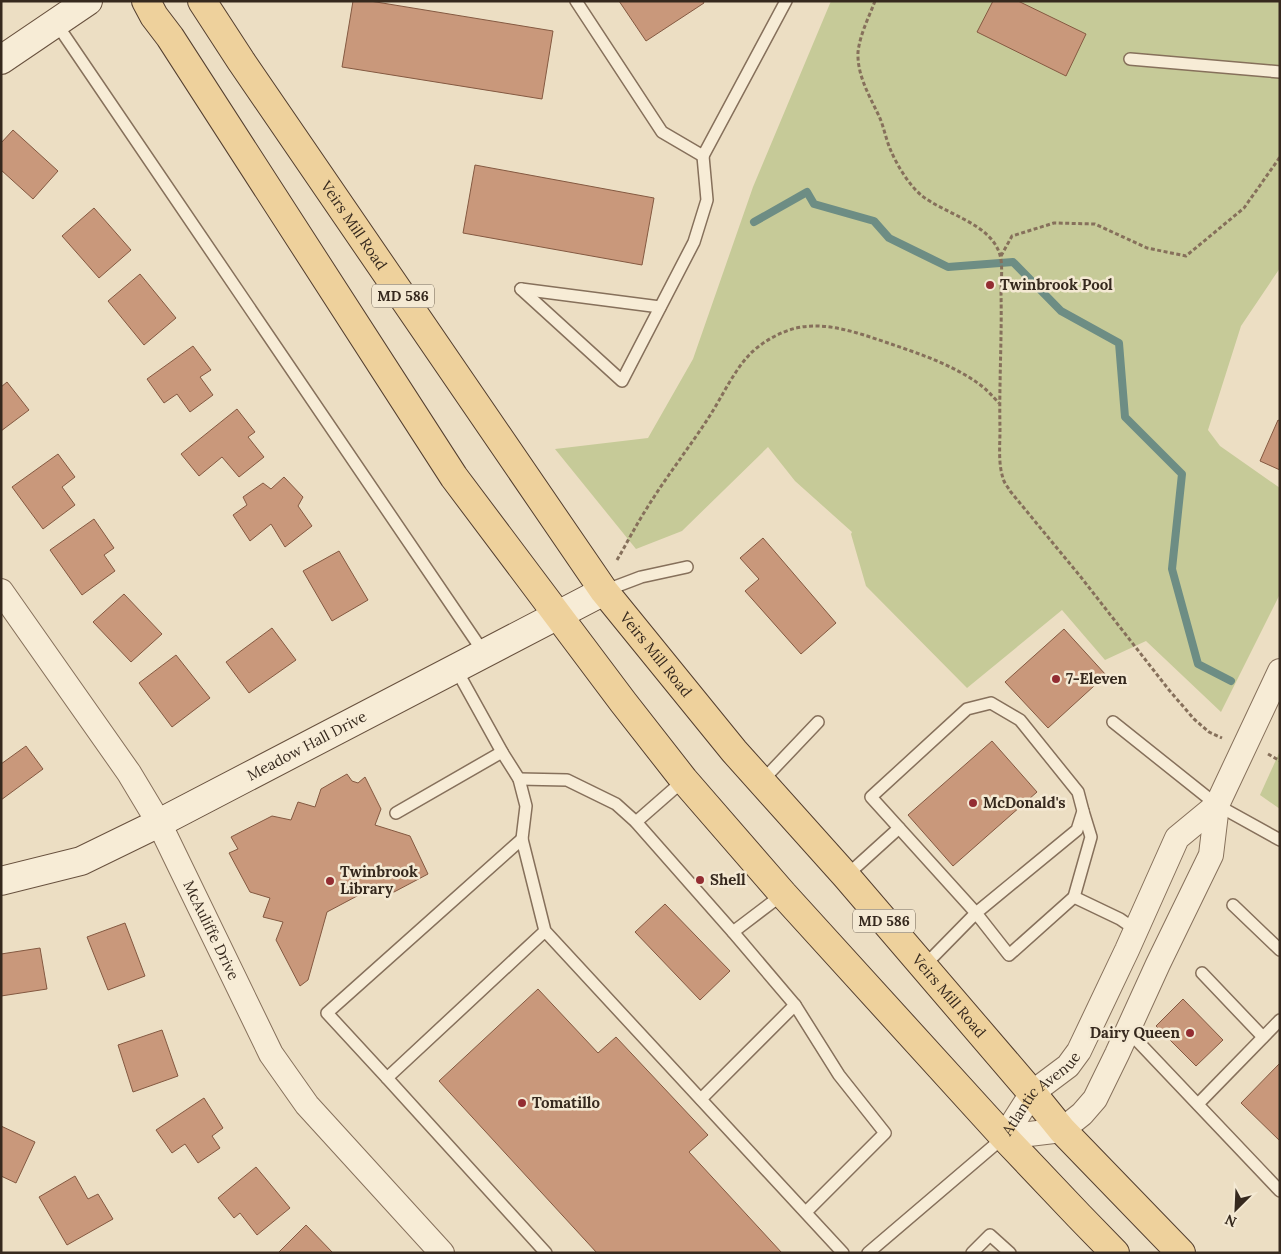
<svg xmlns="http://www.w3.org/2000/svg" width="1281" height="1254" font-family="Lora,serif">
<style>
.green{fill:#c6ca98}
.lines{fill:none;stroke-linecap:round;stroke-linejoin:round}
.stream{stroke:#6d8d84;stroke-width:8}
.building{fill:#c9987b;stroke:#845941}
.lane-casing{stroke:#86705b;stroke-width:14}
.street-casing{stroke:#86705b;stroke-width:26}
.secondary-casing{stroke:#68513e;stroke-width:30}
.primary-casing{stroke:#543f2f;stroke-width:30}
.path{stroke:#86705b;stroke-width:3;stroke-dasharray:4 2.5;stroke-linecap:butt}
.lane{stroke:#f7ecd6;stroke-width:11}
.street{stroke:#f7ecd6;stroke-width:24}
.secondary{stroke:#f7ecd6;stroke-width:28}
.primary{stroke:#eed19c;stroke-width:28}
.poi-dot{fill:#932d32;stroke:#f4e9d3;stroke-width:2}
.labels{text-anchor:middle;stroke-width:5;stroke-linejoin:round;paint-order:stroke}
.shield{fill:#f4e9d3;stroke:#6f6354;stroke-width:1}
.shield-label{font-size:14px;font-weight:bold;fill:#36291e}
.street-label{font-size:15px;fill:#36291e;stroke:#f4e9d3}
.poi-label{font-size:15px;font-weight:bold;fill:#36291e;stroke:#f4e9d3;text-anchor:start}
</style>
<rect width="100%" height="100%" fill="#ecdec3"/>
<g class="green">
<polygon points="831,1 1280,1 1280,268 1241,326 1208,430 1220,446 1280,488 1280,594 1221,712 1146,641 1105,660 1062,610 967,688 866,586 851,534 852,532 795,481 768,447 682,531 636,549 555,449 648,438 693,359 753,187"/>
<polygon points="1280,751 1280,809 1260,795"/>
</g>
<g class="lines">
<polyline class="stream" points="754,222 807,192 814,204 874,221 889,238 948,267 1013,262 1061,311 1119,343 1125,417 1182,474 1172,569 1198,664 1231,681"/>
</g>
<g class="building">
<polygon points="353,1 370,1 553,31 542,99 342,67"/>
<polygon points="619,1 703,1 704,3 646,41"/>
<polygon points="993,1 1018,1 1086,34 1066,76 977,32"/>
<polygon points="13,130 58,171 33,199 1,170 1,143"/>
<polygon points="475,165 654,198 642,265 463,233"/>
<polygon points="94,208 131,250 99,278 62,236"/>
<polygon points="140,274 176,318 144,345 108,301"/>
<polygon points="193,346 211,370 200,377 213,395 190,412 177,394 164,403 147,379"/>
<polygon points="7,382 29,410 1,431 1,387"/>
<polygon points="237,409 255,432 248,437 264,457 239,477 222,457 199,476 181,454"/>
<polygon points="1278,420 1280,421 1280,470 1260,461"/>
<polygon points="58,454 75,477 62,487 75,505 43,529 12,487"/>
<polygon points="284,477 303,497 298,506 312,526 285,547 271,524 250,541 233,515 247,505 243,497 263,483 271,489"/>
<polygon points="94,519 114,548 104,555 115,571 82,595 50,550"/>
<polygon points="763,538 836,623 801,654 745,591 759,579 740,558"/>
<polygon points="339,551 368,600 332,621 303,571"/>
<polygon points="124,594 162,634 131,662 93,622"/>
<polygon points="272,628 296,660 249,693 226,662"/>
<polygon points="1064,629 1106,675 1048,728 1005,682"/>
<polygon points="176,655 210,698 172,727 139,683"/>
<polygon points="992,741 1037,792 953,866 908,815"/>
<polygon points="26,746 43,769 1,800 1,764"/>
<polygon points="347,774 352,781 358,783 365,777 381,809 375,825 410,836 428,874 394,892 374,887 327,912 308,980 300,986 276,940 283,922 263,917 270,898 250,892 229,853 238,849 231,837 272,816 291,820 298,802 315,807 321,789"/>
<polygon points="665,904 730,971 700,1000 635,932"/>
<polygon points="125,923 145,976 108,990 87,937"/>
<polygon points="40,948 47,989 1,996 1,954"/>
<polygon points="538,989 598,1053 616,1037 708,1135 689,1152 782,1253 597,1253 439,1081"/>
<polygon points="1183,999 1223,1040 1196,1066 1156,1026"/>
<polygon points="162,1030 178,1076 133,1092 118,1045"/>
<polygon points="1280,1063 1280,1141 1241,1103"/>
<polygon points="204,1098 223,1128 212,1136 220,1148 198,1163 185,1144 172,1153 156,1130"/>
<polygon points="1,1126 35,1142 16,1183 1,1176"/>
<polygon points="256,1167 290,1208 257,1235 240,1213 234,1218 218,1198"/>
<polygon points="75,1176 88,1199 98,1194 113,1219 67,1245 39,1197"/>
<polygon points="306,1225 333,1253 278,1253"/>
</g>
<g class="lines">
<defs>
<g id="lane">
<polyline points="576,1 662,132 703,156 786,1"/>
<polyline points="56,23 484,653"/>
<polyline points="1130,59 1280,72"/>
<polyline points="521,289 622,381 694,242 707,200 703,156"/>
<polyline points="521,289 660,307"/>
<polyline points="604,591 641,577 687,567"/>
<polyline points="456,669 502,752 519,779 526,806 522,839"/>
<polyline points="1113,722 1217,805 1280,840"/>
<polyline points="519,779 567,780 616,804 636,822 733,932 795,1005 701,1099"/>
<polyline points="761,782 818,722"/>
<polyline points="396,813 502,752"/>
<polyline points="636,822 684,780"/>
<polyline points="846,876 899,828"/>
<polyline points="1074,897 1091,837 1083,811"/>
<polyline points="1233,905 1280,950"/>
<polyline points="545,931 387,1078 327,1013 522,839 545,931 843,1253"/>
<polyline points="733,932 783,894"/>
<polyline points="923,967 976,913 1077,830 1083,811 1078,792 1020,720 991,703 967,709 871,797 976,913 1009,955 1074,897 1120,919 1136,930"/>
<polyline points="1202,973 1263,1037"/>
<polyline points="795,1005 839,1075 885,1133 806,1212"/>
<polyline points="1128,1031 1280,1191"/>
<polyline points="387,1078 546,1253"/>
<polyline points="1198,1104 1280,1020"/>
<polyline points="868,1253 1004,1137"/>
<polyline points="972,1253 990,1235 1010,1253"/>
</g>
<g id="street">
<path id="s1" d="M1 591 129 773 159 823 271 1054 307 1105 442 1253"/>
<polyline points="1004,1137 1062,1130 1082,1114 1095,1099 1117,1054 1158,964 1211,855 1217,805 1280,671"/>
<path id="s2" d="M1004 1137 1032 1093 1068 1066 1079 1051 1127 950 1177 838 1217 805"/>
</g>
<g id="secondary">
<polyline points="1,60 88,1"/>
<path id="s3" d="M1 881 81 861 159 823 604 591"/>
</g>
<g id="primary">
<polyline points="146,1 154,16 170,37 454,477 623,702 684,780 783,894 1004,1137 1079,1216 1115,1253"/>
<path id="s4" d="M202 1 241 61 604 591 734 751 846 876 1032 1093 1062 1130 1181 1253"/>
</g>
</defs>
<use href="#lane" class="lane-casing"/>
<use href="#street" class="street-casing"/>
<use href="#secondary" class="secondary-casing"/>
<use href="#primary" class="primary-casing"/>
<g class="path">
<path d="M875 1C869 17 860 34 858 52 857 75 869 95 879 116 884 127 886 140 891 151 897 165 909 185 921 195 944 214 991 223 1000 255 1003 265 1001 282 1001 293 1002 338 999 384 1000 429 1000 445 998 463 1003 478 1004 483 1008 487 1010 491L1080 576 1169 690 1194 719 1209 732 1222 738"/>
<polyline points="1001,256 1012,236 1054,223 1095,224 1147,248 1186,256 1244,208 1280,157"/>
<path d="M617 560C627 543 636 525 647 508 666 477 689 448 709 417 722 397 733 372 750 354 762 342 780 332 796 328 828 321 861 334 891 344 923 355 956 366 983 387 989 392 994 398 999 403"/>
<polyline points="1268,754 1280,761"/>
</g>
<use href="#lane" class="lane"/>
<use href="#street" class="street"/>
<use href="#secondary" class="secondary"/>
<use href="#primary" class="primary"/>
</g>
<g class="poi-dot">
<circle cx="990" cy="285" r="5"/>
<circle cx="1056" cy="679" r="5"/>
<circle cx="973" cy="803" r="5"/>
<circle cx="700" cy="880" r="5"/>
<circle cx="330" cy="881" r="5"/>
<circle cx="1190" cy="1033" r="5"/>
<circle cx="522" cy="1103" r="5"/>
</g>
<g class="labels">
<g class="shield">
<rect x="372" y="284.5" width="62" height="23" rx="4"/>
<rect x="853" y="909.5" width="62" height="23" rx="4"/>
</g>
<g class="shield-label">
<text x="403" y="301">MD 586</text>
<text x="884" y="926">MD 586</text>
</g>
<g class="street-label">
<text dy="5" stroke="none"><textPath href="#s4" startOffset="271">Veirs Mill Road</textPath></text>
<text dy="5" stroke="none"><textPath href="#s4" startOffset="796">Veirs Mill Road</textPath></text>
<text dy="5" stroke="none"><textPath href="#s3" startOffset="336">Meadow Hall Drive</textPath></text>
<text dy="5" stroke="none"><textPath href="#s1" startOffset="400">McAuliffe Drive</textPath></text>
<text dy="5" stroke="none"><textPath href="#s4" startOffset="1246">Veirs Mill Road</textPath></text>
<text dy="5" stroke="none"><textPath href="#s2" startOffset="58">Atlantic Avenue</textPath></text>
</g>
<g class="poi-label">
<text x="1000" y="290">Twinbrook Pool</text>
<text x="1066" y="684">7-Eleven</text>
<text x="983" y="808">McDonald's</text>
<text x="340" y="877">Twinbrook<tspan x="340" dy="17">Library</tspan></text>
<text x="710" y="885">Shell</text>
<text x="1180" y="1038" text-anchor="end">Dairy Queen</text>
<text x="532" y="1108">Tomatillo</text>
</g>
</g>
<rect width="1281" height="1254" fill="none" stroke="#36291e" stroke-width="5"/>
<g transform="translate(1236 1209) rotate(204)" stroke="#f4e9d3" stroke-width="4" paint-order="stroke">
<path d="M0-4L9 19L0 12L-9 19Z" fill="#36291e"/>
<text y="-8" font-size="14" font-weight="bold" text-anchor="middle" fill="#36291e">N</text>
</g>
</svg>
